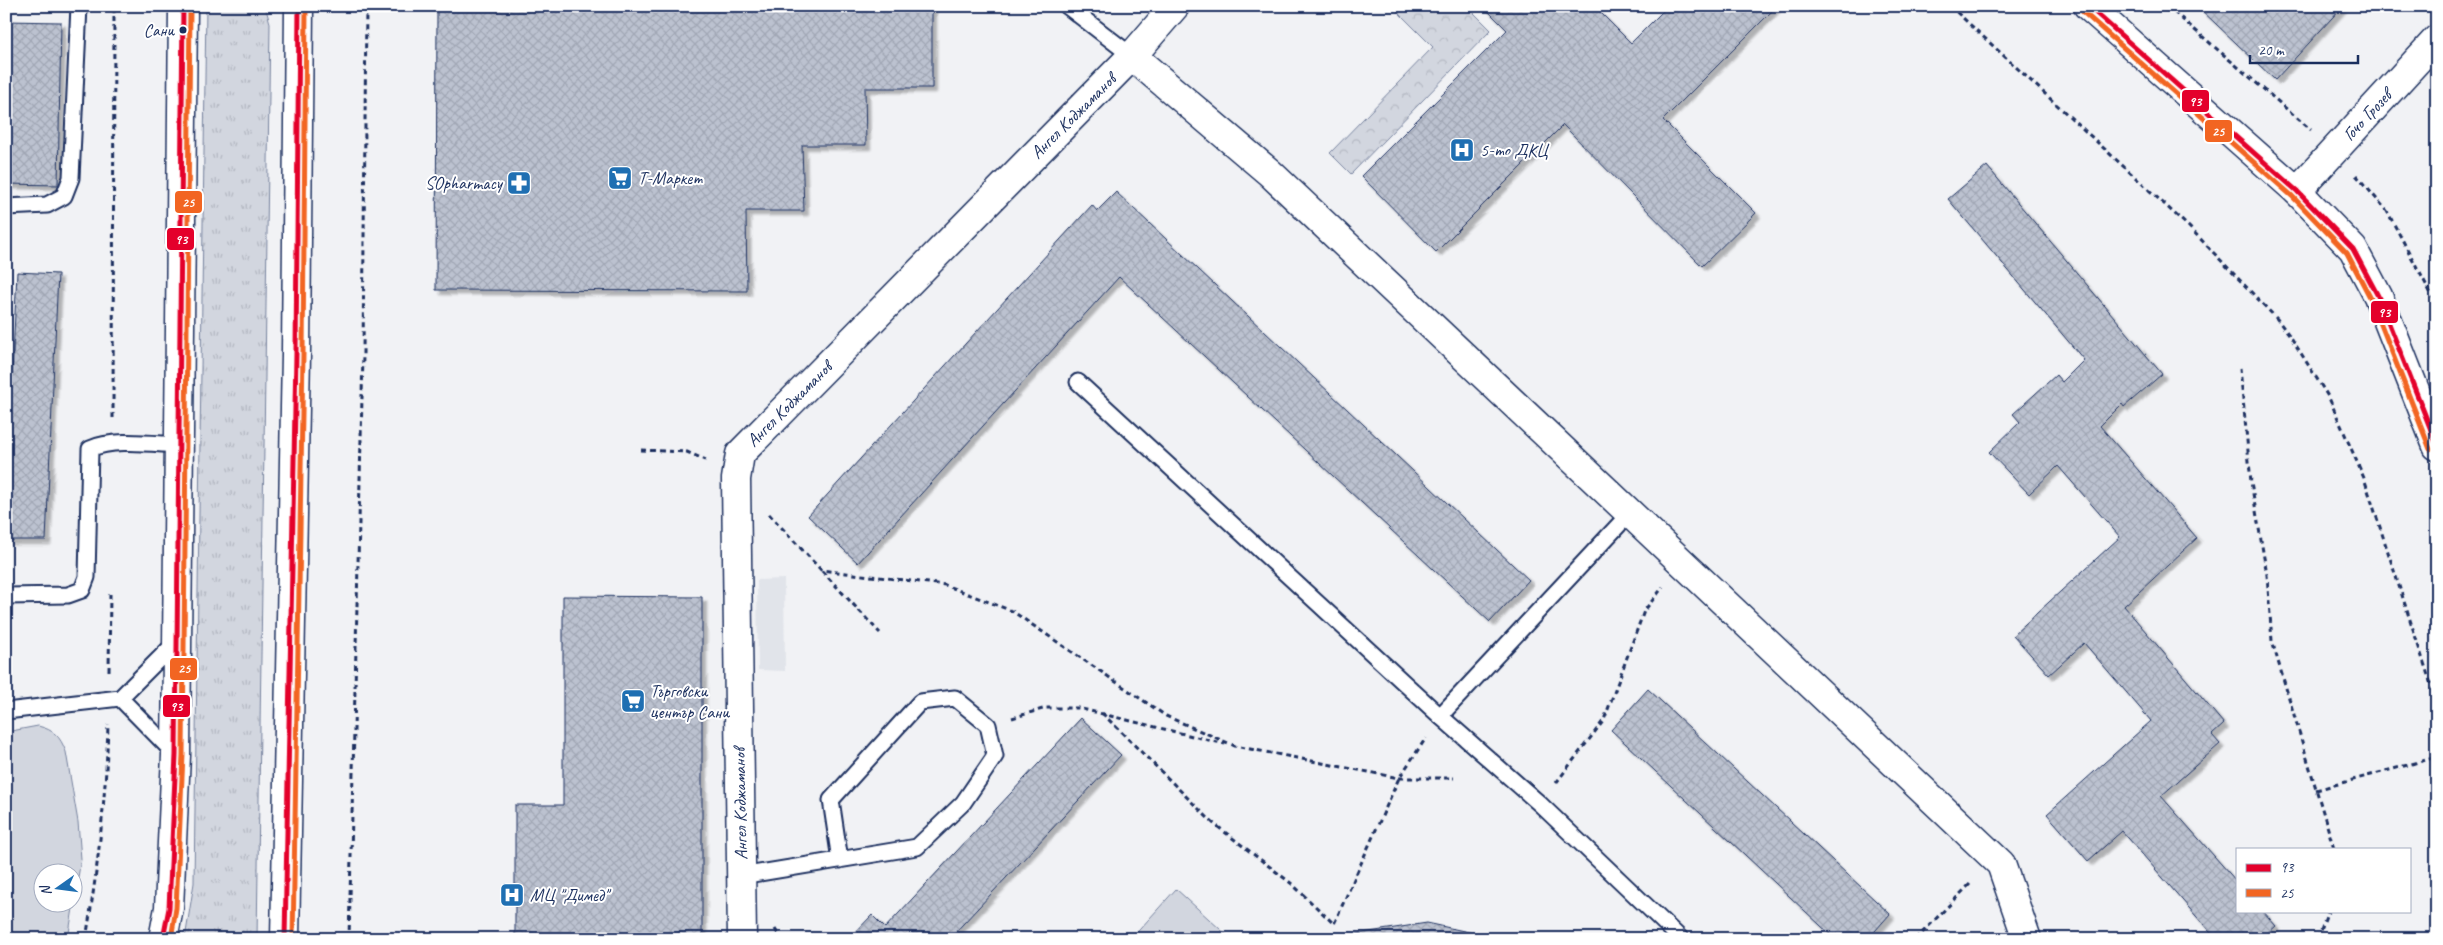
<svg xmlns="http://www.w3.org/2000/svg" width="2443" height="945" font-family="Caveat,sans-serif">
<style>
.built{fill:#e1e4ea}
.grass{fill:url(#grass-tufts);stroke:#76829e}
.forest{fill:url(#forest-crowns);stroke:#76829e}
.pitch{fill:#d2d6df;stroke:#76829e;fill-rule:evenodd}
.building{fill:url(#building-cross-hatch);stroke:#1b2f5e;filter:url(#shadow)}
.lines{fill:none;stroke-linecap:round;stroke-linejoin:round}
.service-casing{stroke:#1b2f5e;stroke-width:19}
.minor-casing{stroke:#1b2f5e;stroke-width:31}
.tertiary-casing{stroke:#1b2f5e;stroke-width:31}
.secondary-casing{stroke:#1b2f5e;stroke-width:31}
.path{stroke:#1b2f5e;stroke-width:3;stroke-dasharray:5 4;stroke-linecap:butt}
.service{stroke:#fff;stroke-width:15}
.minor{stroke:#fff;stroke-width:28}
.tertiary{stroke:#fff;stroke-width:28}
.secondary{stroke:#fff;stroke-width:28}
.bus-1-casing{stroke:#fff;stroke-width:9}
.bus-2-casing{stroke:#fff;stroke-width:9}
.bus-1{stroke:#e4002b;stroke-width:5}
.bus-2{stroke:#f26522;stroke-width:5}
.bus-dot{fill:#1b2f5e;stroke:#fff;stroke-width:2}
.labels{text-anchor:middle;stroke-width:4;stroke-linejoin:round;paint-order:stroke}
.bus-label{font-size:17px;fill:#1b2f5e;stroke:#fff;text-anchor:end}
.street-label{font-size:18px;fill:#1b2f5e;stroke:#fff}
.poi-label{font-size:18px;fill:#1b2f5e;stroke:#fff;text-anchor:start}
.line-badge{stroke:#fff;stroke-width:2}
.badge-label{font-size:14px;text-anchor:middle;font-weight:bold;fill:#fff}
</style>
<defs>
<pattern id="grass-tufts" width="24" height="20" patternUnits="userSpaceOnUse" patternTransform="scale(1.25)"><rect width="24" height="20" fill="#d2d6df"/><path d="M3 7l-1-3M5 7V3M7 7l1-3M15 17l-1-3M17 17v-4M19 17l1-3" fill="none" stroke="#b4b8c2"/></pattern>
<pattern id="forest-crowns" width="20" height="18" patternUnits="userSpaceOnUse" patternTransform="scale(1.25)"><rect width="20" height="18" fill="#d2d6df"/><path d="M2 6a3 3 0 1 1 6 0M12 15a3 3 0 1 1 6 0" fill="none" stroke="#b4b8c2"/></pattern>
<pattern id="building-cross-hatch" width="8" height="8" patternUnits="userSpaceOnUse" patternTransform="scale(1.25)"><rect width="8" height="8" fill="#bcc2d0"/><path d="M0 0l8 8M0 8l8-8" fill="none" stroke="#a1a7b5"/></pattern>
<filter id="shadow"><feDropShadow dx="4.5" dy="4.5" stdDeviation="1" flood-color="#0004"/></filter>
</defs>
<rect width="100%" height="100%" fill="#f1f2f5"/>
<filter id="ink" filterUnits="userSpaceOnUse"><feTurbulence type="fractalNoise" baseFrequency=".02" numOctaves="2"/><feDisplacementMap in="SourceGraphic" scale="10" xChannelSelector="R" yChannelSelector="G"/><feConvolveMatrix kernelMatrix="1 2 1 2 8 2 1 2 1" color-interpolation-filters="sRGB"/></filter>
<g filter="url(#ink)">
<polygon class="built" points="784,579 785,671 758,670 757,580"/>
<polygon class="grass" points="206,6 265,6 270,23 257,939 185,939 194,883"/>
<polygon class="forest" points="1392,6 1467,6 1491,30 1351,174 1330,153 1433,47"/>
<g class="pitch">
<path d="M38 726C54 730 60 736 66 752L78 822 81 859 68 939H6V732ZM42 872H72V902H42Z"/>
<polygon points="1176,889 1231,939 1131,939"/>
</g>
<g class="building">
<polygon points="437,6 932,6 932,88 865,88 866,145 802,145 804,211 746,211 747,291 436,290"/>
<polygon points="1483,6 1594,6 1631,43 1668,6 1777,6 1663,120 1756,213 1702,266 1563,125 1436,252 1361,176 1507,30"/>
<polygon points="2197,6 2343,6 2275,80"/>
<polygon points="6,21 61,22 58,185 6,184"/>
<polygon points="1987,166 2162,374 2124,407 2122,404 2100,426 2197,538 2124,606 2224,724 2212,735 2220,744 2161,796 2237,882 2237,911 2263,911 2276,926 2261,939 2216,939 2122,831 2088,861 2047,814 2151,721 2084,643 2049,675 2013,635 2120,537 2058,466 2029,494 1989,452 2020,422 2013,414 2056,375 2062,382 2084,360 1948,199"/>
<polygon points="1116,192 1529,580 1490,622 1119,277 858,563 808,516 1092,205 1097,211"/>
<polygon points="17,272 58,274 46,540 6,540 6,438 9,438"/>
<polygon points="563,596 702,597 702,939 515,939 515,805 563,805"/>
<polygon points="1648,689 1890,914 1868,939 1835,939 1611,730"/>
<polygon points="1081,718 1121,755 949,939 849,939 872,915 885,928"/>
<polygon points="1427,923 1501,939 1344,939 1343,936"/>
</g>
<g class="lines">
<defs>
<g id="service">
<polyline points="1067,6 1132,56"/>
<polyline points="6,207 47,205 64,196 71,178 79,6"/>
<polyline points="1078,382 1440,716 1540,804 1681,939"/>
<path d="M6 596 68 595 82 590 87 577 90 449C112 438 154 444 178 445"/>
<polyline points="120,698 175,754"/>
<polyline points="6,711 120,698 177,641"/>
<polyline points="1440,716 1629,514"/>
<polyline points="741,876 917,847 963,803 995,756 988,725 955,698 920,702 831,800 840,860"/>
</g>
<g id="minor">
<polyline points="1132,56 1270,173 2001,864 2027,939"/>
<polyline points="2297,191 2437,39"/>
<polyline points="742,939 736,479 740,454 1132,56 1175,6"/>
</g>
<polyline id="tertiary" points="2088,6 2297,191 2353,249 2378,296 2437,446"/>
<g id="secondary">
<polyline points="163,939 169,908 176,755 183,6"/>
<polyline points="285,939 296,354 299,6"/>
</g>
</defs>
<use href="#service" class="service-casing"/>
<use href="#minor" class="minor-casing"/>
<use href="#tertiary" class="tertiary-casing"/>
<use href="#secondary" class="secondary-casing"/>
<g class="path">
<polyline points="1950,6 2189,227 2277,319 2292,339 2329,398 2364,478 2437,703"/>
<polyline points="2167,6 2311,130"/>
<polyline points="2356,175 2387,211 2437,305"/>
<polyline points="2240,368 2251,482 2267,575 2272,641 2334,849"/>
<polyline points="113,418 114,6"/>
<polyline points="641,450 687,452 706,460"/>
<polyline points="769,514 821,570 945,585 1012,611 1166,716 1235,746 1399,778 1454,778"/>
<polyline points="822,571 880,633"/>
<polyline points="109,671 110,594"/>
<polyline points="1102,713 1213,823 1292,884 1334,924 1399,778 1426,738"/>
<polyline points="1012,718 1046,708 1078,708 1225,744"/>
<polyline points="1556,783 1604,720 1644,611 1663,587"/>
<polyline points="2316,790 2437,757"/>
<polyline points="775,929 781,939"/>
<path d="M86 939C98 867 106 797 108 724"/>
<polyline points="349,939 363,355 366,6"/>
<polyline points="1916,939 1972,882"/>
<polyline points="2318,939 2328,911"/>
</g>
<use href="#service" class="service"/>
<use href="#minor" class="minor"/>
<use href="#tertiary" class="tertiary"/>
<use href="#secondary" class="secondary"/>
<defs>
<g id="bus-1">
<polyline points="2088,6 2297,191 2353,249 2378,296 2437,445"/>
<polyline points="163,939 169,908 176,755 183,6"/>
<polyline points="285,939 296,354 299,6"/>
</g>
<g id="bus-2">
<polyline points="2083,12 2292,196 2347,253 2371,299 2430,449"/>
<polyline points="171,939 176,908 183,755 190,6"/>
<polyline points="293,939 303,354 306,6"/>
</g>
</defs>
<use href="#bus-1" class="bus-1-casing"/>
<use href="#bus-2" class="bus-2-casing"/>
<use href="#bus-1" class="bus-1"/>
<use href="#bus-2" class="bus-2"/>
</g>
</g>
<defs>
<symbol id="hospital-square" viewBox="-11 -11 22 22"><rect x="-9" y="-9" width="18" height="18" rx="4" fill="#1f6fb2" stroke="#fff"/><path d="M-5-5h3v3.5h4V-5h3V5h-3V1.5h-4V5h-3Z" fill="#fff"/></symbol>
<symbol id="supermarket-square" viewBox="-11 -11 22 22"><rect x="-9" y="-9" width="18" height="18" rx="4" fill="#1f6fb2" stroke="#fff"/><path d="M-6-5.5h2.5l.6 2H6L4.5 2H-2.5L-4.4-4H-6ZM-1.5 3.2a1.3 1.3 0 1 0 .1 0ZM3 3.2a1.3 1.3 0 1 0 .1 0Z" fill="#fff"/></symbol>
<symbol id="pharmacy-square" viewBox="-11 -11 22 22"><rect x="-9" y="-9" width="18" height="18" rx="4" fill="#1f6fb2" stroke="#fff"/><path d="M-2-6h4v4h4v4h-4v4h-4v-4h-4v-4h4Z" fill="#fff"/></symbol>
</defs>
<g fill-rule="evenodd">
<use href="#hospital-square" x="1448" y="136" width="28" height="28"/>
<use href="#supermarket-square" x="606" y="164" width="28" height="28"/>
<use href="#pharmacy-square" x="505" y="169" width="28" height="28"/>
<use href="#supermarket-square" x="619" y="687" width="28" height="28"/>
<use href="#hospital-square" x="498" y="881" width="28" height="28"/>
</g>
<circle class="bus-dot" cx="183" cy="30" r="4.5"/>
<g class="labels">
<g class="bus-label">
<text x="174" y="36">Сани</text>
</g>
<g class="street-label">
<text transform="translate(2367 115) rotate(-47)" y="6">Гочо Грозев</text>
<text transform="translate(1073 116) rotate(-45)" y="6">Ангел Коджаманов</text>
<text transform="translate(789 404) rotate(-45)" y="6">Ангел Коджаманов</text>
<text transform="translate(740 804) rotate(-91)" y="6">Ангел Коджаманов</text>
</g>
<g class="poi-label">
<text x="1480" y="156">5-то ДКЦ</text>
<text x="638" y="184">Т-Маркет</text>
<text x="502" y="189" text-anchor="end">SOpharmacy</text>
<text x="650" y="697">Търговски<tspan x="650" dy="21">център Сани</tspan></text>
<text x="530" y="901">МЦ "Димед"</text>
</g>
</g>
<g class="line-badge">
<rect x="2181" y="89" width="29" height="24" rx="5" fill="#e4002b"/>
<rect x="2204" y="119" width="29" height="24" rx="5" fill="#f26522"/>
<rect x="174" y="190" width="29" height="24" rx="5" fill="#f26522"/>
<rect x="166" y="227" width="29" height="24" rx="5" fill="#e4002b"/>
<rect x="2370" y="300" width="29" height="24" rx="5" fill="#e4002b"/>
<rect x="169" y="657" width="29" height="24" rx="5" fill="#f26522"/>
<rect x="162" y="694" width="29" height="24" rx="5" fill="#e4002b"/>
</g>
<g class="badge-label">
<text x="2195" y="106">93</text>
<text x="2218" y="136">25</text>
<text x="188" y="207">25</text>
<text x="181" y="244">93</text>
<text x="2384" y="317">93</text>
<text x="184" y="673">25</text>
<text x="176" y="711">93</text>
</g>
<rect width="2443" height="945" fill="none" stroke="#fff" stroke-width="25"/>
<rect x="12" y="12" width="2418" height="920" fill="none" stroke="#1b2f5e" stroke-width="2" filter="url(#ink)"/>
<rect x="2236" y="848" width="175" height="65" fill="#ffffff" stroke="#a4acbf"/>
<rect x="2246" y="864" width="25" height="8" fill="#e4002b" stroke="#a4acbf"/>
<text x="2280" y="872" font-size="15" fill="#1b2f5e">93</text>
<rect x="2246" y="889" width="25" height="8" fill="#f26522" stroke="#a4acbf"/>
<text x="2280" y="898" font-size="15" fill="#1b2f5e">25</text>
<g transform="translate(58 888) rotate(256)"><circle r="24" fill="#ffffff" stroke="#a4acbf"/>
<path d="M0-4L9 19L0 12L-9 19Z" fill="#1f6fb2"/>
<text y="-8" font-size="14" font-weight="bold" text-anchor="middle" fill="#1b2f5e">N</text>
</g>
<path d="M2250 55v8h108v-8" fill="none" stroke="#1b2f5e" stroke-width="2.5"/>
<text x="2258" y="55" font-size="15" fill="#1b2f5e" stroke="#ffffff" stroke-width="4" paint-order="stroke">20 m</text>
</svg>
